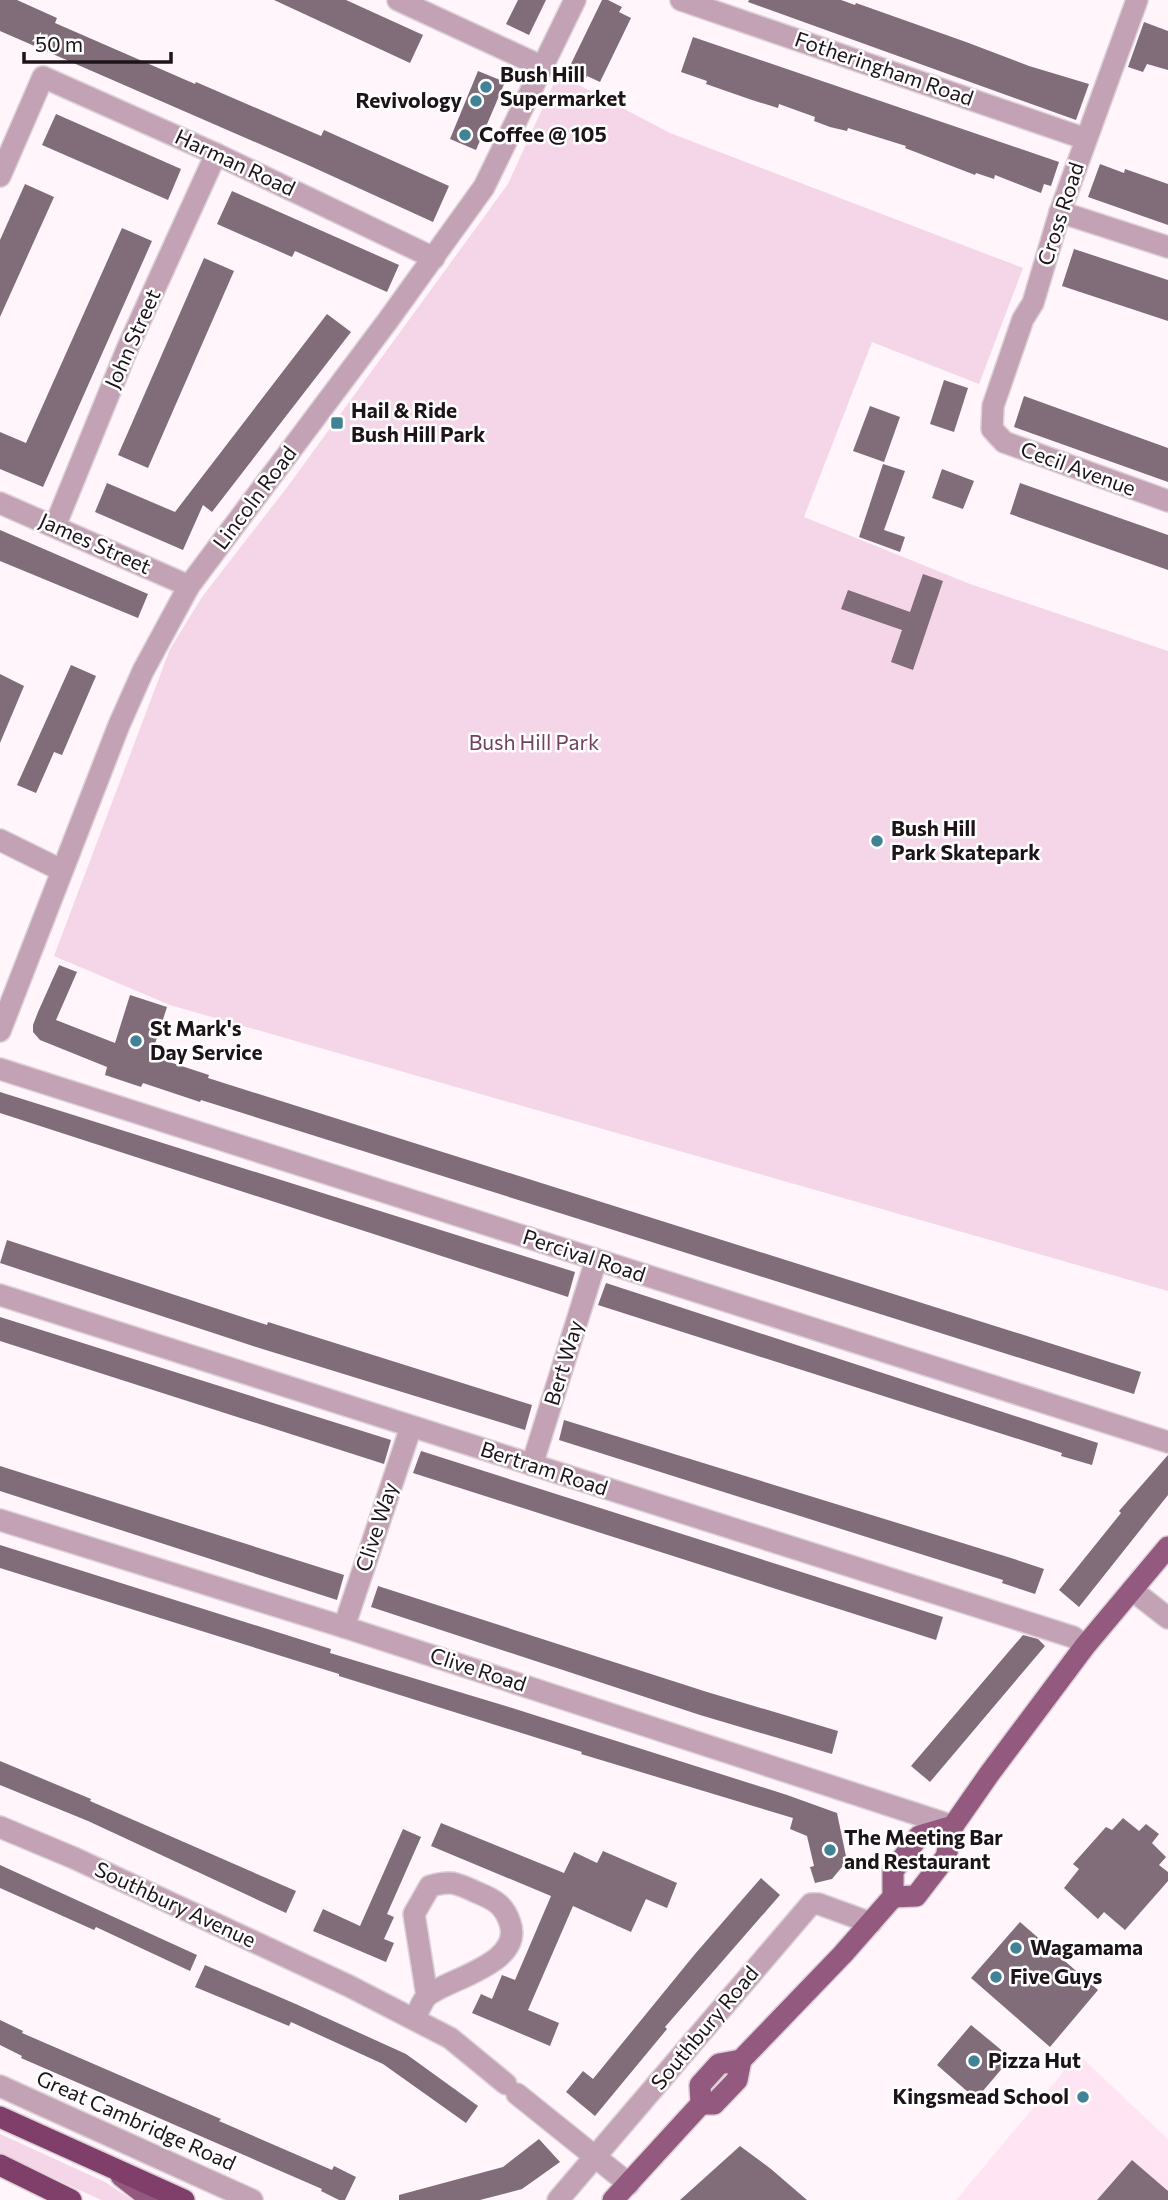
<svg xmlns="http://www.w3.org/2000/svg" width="1168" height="2200" font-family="Commissioner,sans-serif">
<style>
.built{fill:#ffe5f4}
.green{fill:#f5d5e8}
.building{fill:#816c79}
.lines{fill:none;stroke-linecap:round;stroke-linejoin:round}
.street-casing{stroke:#dbd1d7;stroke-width:24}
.primary-casing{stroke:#dbd1d7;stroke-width:24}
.highway-casing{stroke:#dbd1d7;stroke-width:24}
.street{stroke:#c3a2b6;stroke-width:21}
.primary{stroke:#93597e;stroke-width:21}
.highway{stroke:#803e6a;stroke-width:21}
.poi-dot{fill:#428296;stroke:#fff;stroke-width:2.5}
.labels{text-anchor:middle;stroke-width:5;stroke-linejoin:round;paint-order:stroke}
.street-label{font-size:21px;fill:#1c1419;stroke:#fff}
.poi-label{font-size:21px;font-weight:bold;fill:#1c1419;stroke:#fff;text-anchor:start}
.park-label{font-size:21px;fill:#704260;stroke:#fff}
</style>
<rect width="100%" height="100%" fill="#fff5fb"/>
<polygon class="built" points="1078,2054 1168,2139 1168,2200 956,2200"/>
<g class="green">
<polygon points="558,74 670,133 1023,268 979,384 872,342 804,517 970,584 1168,651 1168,1291 170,1005 54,956 170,649 202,597 288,486 508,184"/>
<polygon points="0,2134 105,2182 132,2200 101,2200 0,2153"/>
</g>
<g class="building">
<polygon points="0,0 17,0 57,18 55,23 195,84 196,82 321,136 324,130 449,186 433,222 308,165 0,31"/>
<polygon points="274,0 346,0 423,35 410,63"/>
<polygon points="518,0 546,0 529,35 506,24"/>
<polygon points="602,0 608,0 622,7 619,12 631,18 600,82 587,76 585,81 567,72"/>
<polygon points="749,0 841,0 855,5 856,3 966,42 1029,66 1089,84 1076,120 748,2"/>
<polygon points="1144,22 1168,31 1168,70 1147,64 1143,72 1128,67"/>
<polygon points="693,37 1059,162 1051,186 1044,184 1041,193 995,175 994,179 976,173 975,175 905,148 906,146 848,128 847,131 830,127 814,121 815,117 779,104 778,108 752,100 706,84 707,81 681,72"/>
<polygon points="478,71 505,82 476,150 450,139"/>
<polygon points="56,114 181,169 168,200 42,145"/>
<polygon points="1100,164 1124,173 1125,169 1168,184 1168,225 1088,197"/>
<polygon points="25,184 54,197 0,317 0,240"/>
<polygon points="232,191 399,265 387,292 295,251 292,257 217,224"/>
<polygon points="122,228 152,241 43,487 0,469 0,432 26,443"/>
<polygon points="1074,249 1168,280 1168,321 1062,286"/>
<polygon points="204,258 234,271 148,468 118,455"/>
<polygon points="327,314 351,332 212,512 203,505 183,550 95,512 107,483 175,512"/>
<polygon points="944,380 968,388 954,432 930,424"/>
<polygon points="1024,396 1168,448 1168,482 1014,427"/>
<polygon points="870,406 900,417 884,462 853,451"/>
<polygon points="883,464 905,471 884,530 905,537 900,552 859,537"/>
<polygon points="942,469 974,481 963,509 932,498"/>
<polygon points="1020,483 1168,535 1168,570 1010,514"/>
<polygon points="0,530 148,594 138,618 0,561"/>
<polygon points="923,574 943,581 913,670 891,662 902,630 841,609 848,590 910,612"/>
<polygon points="71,665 96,676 62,755 54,752 36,793 17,785"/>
<polygon points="0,674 24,686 0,743"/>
<polygon points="59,965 77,972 56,1020 115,1043 130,995 167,1007 151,1056 209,1075 208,1078 1141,1372 1134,1394 201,1100 200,1102 143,1083 141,1087 105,1075 107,1067 40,1040 33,1032 33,1025 38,1012"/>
<polygon points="0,1092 575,1272 568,1297 0,1113"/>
<polygon points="7,1240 267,1325 268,1322 532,1405 525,1430 256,1347 0,1263"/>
<polygon points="606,1283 1098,1443 1092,1465 1061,1456 1062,1453 598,1305"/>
<polygon points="0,1317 391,1440 384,1464 0,1341"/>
<polygon points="564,1420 1011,1558 1044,1569 1035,1594 1002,1583 1003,1580 559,1440"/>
<polygon points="421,1451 943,1617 936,1640 413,1473"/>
<polygon points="1168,1455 1168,1495 1079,1607 1059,1590 1121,1513 1119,1511"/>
<polygon points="0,1466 344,1575 337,1600 0,1491"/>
<polygon points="0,1545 331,1649 330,1653 509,1707 787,1795 837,1813 847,1861 832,1879 815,1883 810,1867 814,1866 807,1836 790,1829 793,1818 581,1754 582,1752 339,1676 339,1674 0,1568"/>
<polygon points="378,1586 707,1692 838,1731 832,1754 700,1715 371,1607"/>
<polygon points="1023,1635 1038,1639 1045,1646 930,1782 911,1766"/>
<polygon points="0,1761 91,1799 90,1801 296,1891 286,1913 88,1821 0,1785"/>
<polygon points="1123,1818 1139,1831 1146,1824 1159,1834 1152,1843 1166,1857 1159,1865 1168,1872 1168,1881 1125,1930 1104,1912 1098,1919 1064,1888 1079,1869 1073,1864 1106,1827 1112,1830"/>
<polygon points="441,1823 564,1873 574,1852 597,1863 603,1851 677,1883 667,1908 646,1899 631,1932 573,1906 528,2010 559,2023 550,2046 472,2013 481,1994 492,1999 502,1975 515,1980 551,1896 431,1846"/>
<polygon points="403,1829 421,1837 387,1914 394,1917 384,1939 394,1943 386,1962 313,1931 323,1909 360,1926"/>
<polygon points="0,1865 197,1955 190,1971 96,1927 94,1930 0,1888"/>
<polygon points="761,1878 780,1895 665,2027 667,2029 595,2116 566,2092 583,2071 593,2079 695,1954"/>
<polygon points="1020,1922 1098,1990 1050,2047 971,1978"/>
<polygon points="205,1965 298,2005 406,2054 478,2106 466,2123 383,2064 291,2022 289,2026 195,1987"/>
<polygon points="0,2020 23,2031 22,2033 221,2119 219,2121 332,2170 334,2166 356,2177 345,2200 339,2200 321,2191 322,2189 21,2058 22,2056 0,2045"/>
<polygon points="971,2025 1011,2058 976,2099 937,2065"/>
<polygon points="539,2139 560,2162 522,2189 480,2200 399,2200 399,2195 503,2167"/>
<polygon points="740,2146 771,2169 807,2200 680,2200"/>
<polygon points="1132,2160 1168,2191 1168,2200 1097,2200"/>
</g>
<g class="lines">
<defs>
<g id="street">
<polyline points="398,0 543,67"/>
<polyline points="681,0 1086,139"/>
<polyline points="1137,0 1060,212 1033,303 1023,319 993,406 992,429 1004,442 1168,501"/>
<polyline points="0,176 43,77 216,154 434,258"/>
<polyline points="1060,212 1168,247"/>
<polyline points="0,503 189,586"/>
<polyline points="55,526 128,347 216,154"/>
<polyline points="0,840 61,870"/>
<polyline points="0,1031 119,725 143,671 189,586 389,319 484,187 575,0"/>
<polyline points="0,1069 1168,1442"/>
<polyline points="0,1295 1073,1637 1085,1646"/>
<polyline points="532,1465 596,1260"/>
<polyline points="0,1520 344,1627 953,1826"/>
<polyline points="1132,1590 1168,1618"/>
<polyline points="344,1627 411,1427"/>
<polyline points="0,1827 74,1858 349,1986 450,2038 506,2084"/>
<path d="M414 2019C418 2013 422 2001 427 1996 447 1979 524 1964 510 1923 504 1904 493 1899 476 1892 456 1883 451 1880 430 1886L414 1914 427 1996"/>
<polyline points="0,2086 252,2200"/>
<polyline points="517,2094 629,2184"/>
<polyline points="558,2200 811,1904 819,1904 871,1923"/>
</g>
<g id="primary">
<polyline points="893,1897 916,1896 946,1857 953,1826 990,1773 1085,1646 1168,1547"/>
<polyline points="701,2104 714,2104 737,2080 741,2060 843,1954 893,1897 893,1871 919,1836 953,1826"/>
<polyline points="121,2176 152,2200"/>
<polyline points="613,2200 701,2104 700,2085 719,2064 741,2060"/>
</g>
<g id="highway">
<polyline points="0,2117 184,2200"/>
<polyline points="0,2165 71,2200"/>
</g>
</defs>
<use href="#street" class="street-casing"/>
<use href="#primary" class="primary-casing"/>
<use href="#highway" class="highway-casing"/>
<use href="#street" class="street"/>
<use href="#primary" class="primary"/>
<use href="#highway" class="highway"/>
</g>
<g class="poi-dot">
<circle cx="486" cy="87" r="7"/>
<circle cx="476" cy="101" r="7"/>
<circle cx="465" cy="135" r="7"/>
<rect x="330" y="416" width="14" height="14" rx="3.5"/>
<circle cx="877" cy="841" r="7"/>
<circle cx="136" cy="1041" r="7"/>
<circle cx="830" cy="1850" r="7"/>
<circle cx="1016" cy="1948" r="7"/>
<circle cx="996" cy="1977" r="7"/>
<circle cx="974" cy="2061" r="7"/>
<circle cx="1083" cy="2097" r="7"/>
</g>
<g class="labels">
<g class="street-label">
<text transform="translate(884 69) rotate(19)" y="7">Fotheringham Road</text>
<text transform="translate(235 163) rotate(25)" y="7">Harman Road</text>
<text transform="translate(1061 214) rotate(-72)" y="7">Cross Road</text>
<text transform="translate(133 339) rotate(-66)" y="7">John Street</text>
<text transform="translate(1078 469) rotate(20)" y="7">Cecil Avenue</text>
<text transform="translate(255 498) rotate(-53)" y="7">Lincoln Road</text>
<text transform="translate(95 544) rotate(24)" y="7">James Street</text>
<text transform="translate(584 1256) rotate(18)" y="7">Percival Road</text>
<text transform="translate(564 1363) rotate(-73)" y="7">Bert Way</text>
<text transform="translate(544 1469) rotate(18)" y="7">Bertram Road</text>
<text transform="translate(377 1527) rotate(-72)" y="7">Clive Way</text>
<text transform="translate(478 1670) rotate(18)" y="7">Clive Road</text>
<text transform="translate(175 1905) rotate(25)" y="7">Southbury Avenue</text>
<text transform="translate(705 2028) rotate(-50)" y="7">Southbury Road</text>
<text transform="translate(136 2121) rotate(24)" y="7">Great Cambridge Road</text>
</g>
<g class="poi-label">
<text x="500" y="82">Bush Hill<tspan x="500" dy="24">Supermarket</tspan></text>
<text x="462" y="108" text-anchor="end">Revivology</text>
<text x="479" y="142">Coffee @ 105</text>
<text x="351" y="418">Hail &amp; Ride<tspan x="351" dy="24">Bush Hill Park</tspan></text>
<text x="891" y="836">Bush Hill<tspan x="891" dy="24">Park Skatepark</tspan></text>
<text x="150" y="1036">St Mark's<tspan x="150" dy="24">Day Service</tspan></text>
<text x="844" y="1845">The Meeting Bar<tspan x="844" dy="24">and Restaurant</tspan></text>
<text x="1030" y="1955">Wagamama</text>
<text x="1010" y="1984">Five Guys</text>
<text x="988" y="2068">Pizza Hut</text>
<text x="1069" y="2104" text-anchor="end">Kingsmead School</text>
</g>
<g class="park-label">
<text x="534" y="750">Bush Hill Park</text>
</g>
</g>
<path d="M24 52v10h147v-10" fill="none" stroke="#1c1419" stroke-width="3.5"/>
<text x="35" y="52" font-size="21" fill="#1c1419" stroke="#ffffff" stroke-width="5" paint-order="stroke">50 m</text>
</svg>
